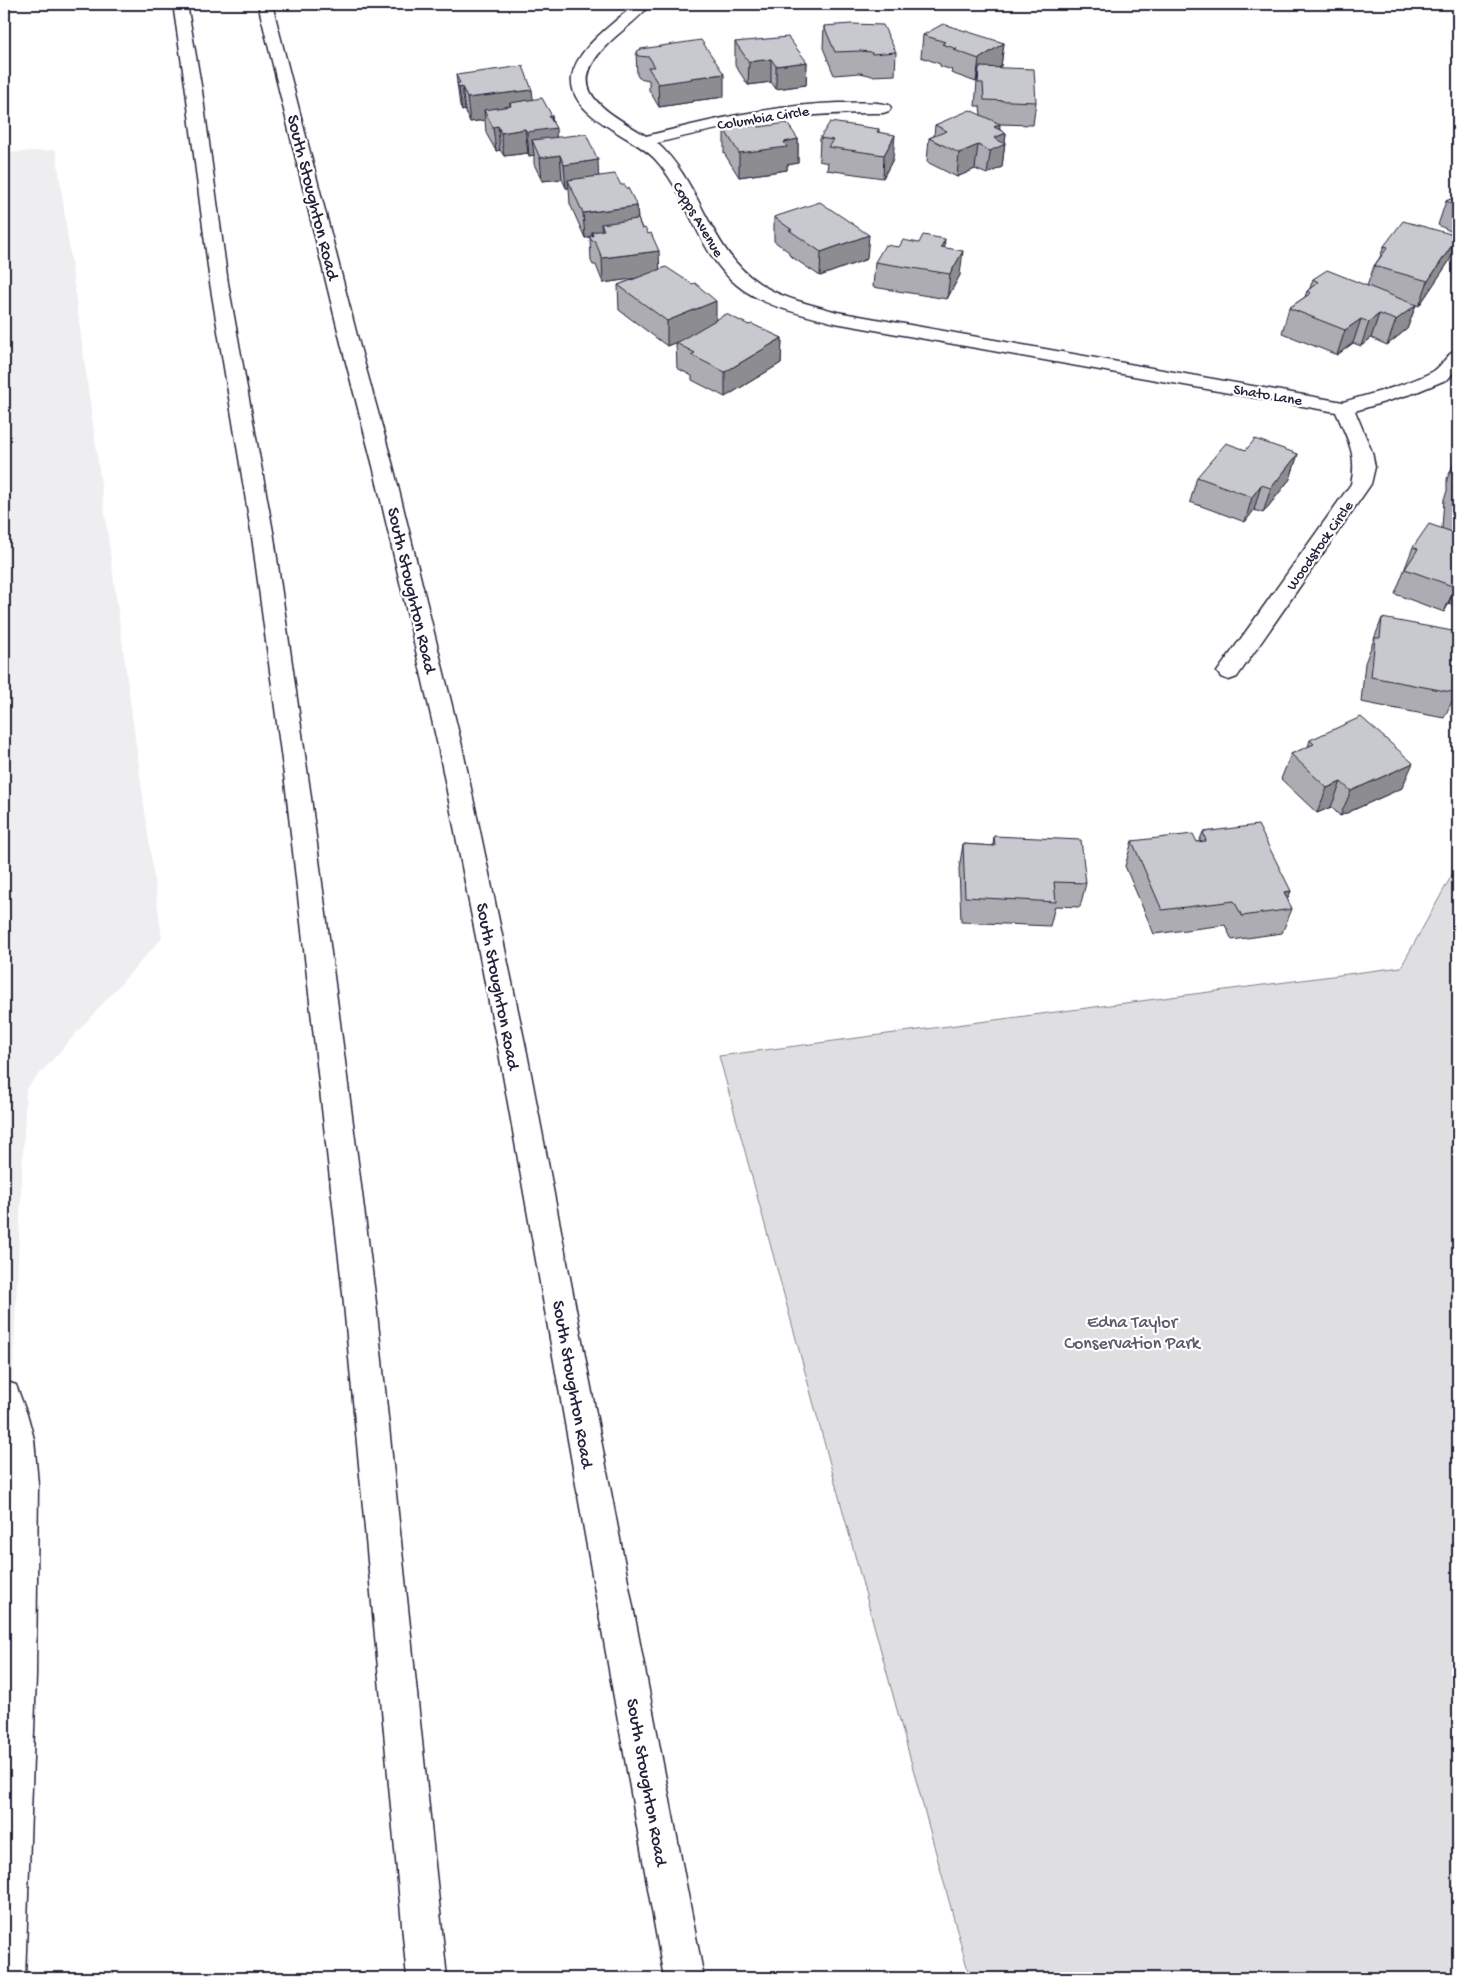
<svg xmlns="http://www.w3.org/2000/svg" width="1462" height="1982" font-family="'Gochi Hand',sans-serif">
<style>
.built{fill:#eeeef1}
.green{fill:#dfdfe2;stroke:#80808e}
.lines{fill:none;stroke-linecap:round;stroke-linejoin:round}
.street-casing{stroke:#22223b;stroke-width:3}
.secondary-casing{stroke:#22223b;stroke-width:3}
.primary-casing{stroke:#22223b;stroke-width:3}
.street{fill:#fff;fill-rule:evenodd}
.secondary{fill:#fff;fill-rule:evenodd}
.primary{fill:#fff;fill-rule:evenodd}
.wall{fill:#acacb2;stroke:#22223b}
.shaded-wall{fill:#8c8c91;stroke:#22223b}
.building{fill:#c8c8cf;stroke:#22223b}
.labels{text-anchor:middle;stroke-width:4.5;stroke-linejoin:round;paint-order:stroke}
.far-street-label{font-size:15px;fill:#22223b;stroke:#fff}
.street-label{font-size:18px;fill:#22223b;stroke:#fff}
.park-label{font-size:18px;fill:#5b5b6d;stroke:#fff}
</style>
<rect width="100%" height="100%" fill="#fff"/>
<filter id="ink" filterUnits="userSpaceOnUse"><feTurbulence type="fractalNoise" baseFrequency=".02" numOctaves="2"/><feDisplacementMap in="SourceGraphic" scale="10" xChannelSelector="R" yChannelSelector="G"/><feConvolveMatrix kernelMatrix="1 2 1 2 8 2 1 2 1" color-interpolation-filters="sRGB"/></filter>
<g filter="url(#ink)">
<polygon class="built" points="56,150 162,938 26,1089 11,1411 19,1667 4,1978 4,153"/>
<polygon class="green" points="1458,864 1458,1978 970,1978 719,1056 1401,967"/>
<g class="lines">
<defs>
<path id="street" d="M635 4H650C641 17 626 27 614 38 558 89 602 108 646 136 710 120 773 105 839 103 855 103 873 101 889 105L891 108 889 111 883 113C800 112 736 123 657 143 701 182 709 250 759 283 782 299 810 304 837 312L1343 402C1373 393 1404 386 1432 372 1443 366 1446 353 1458 350V367L1448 379 1414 393 1355 411 1372 452 1375 467 1371 484 1237 677 1229 680 1221 677 1217 672 1351 484C1358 454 1347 439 1336 412L835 323C802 314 764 307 737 285 697 252 689 196 655 159 633 135 568 117 572 77 576 48 615 23 635 4Z"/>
<polygon id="secondary" points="4,1381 16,1385 28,1417 34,1439 38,1484 36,1676 25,1978 4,1978"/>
<g id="primary">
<polygon points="173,4 187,4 202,91 228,283 274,537 310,790 375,1294 447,1978 407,1978 343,1294 286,790 252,537 210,283 186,91"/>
<polygon points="258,4 272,4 360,347 393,466 462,746 527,1053 704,1978 664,1978 499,1053 438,746 373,466 342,347"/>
</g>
</defs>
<use href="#street" class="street-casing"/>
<use href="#secondary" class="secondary-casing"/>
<use href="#primary" class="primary-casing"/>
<use href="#street" class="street"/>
<use href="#secondary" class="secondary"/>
<use href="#primary" class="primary"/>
</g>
<g class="wall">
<polygon points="824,26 896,52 895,75 871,76 869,75 860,73 834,75 823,48"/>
<polygon points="923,35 1004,43 1001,66 998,68 1036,102 1033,125 999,124 1000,130 1006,133 1002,167 987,174 975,169 957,177 927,162 929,138 934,136 935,125 981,115 980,106 975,106 977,81 976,82 951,73 952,70 940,66 940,64 921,57"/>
<polygon points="735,42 807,62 806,85 776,89 771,82 748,85 735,65"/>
<polygon points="641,49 724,97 692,101 692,102 659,107 649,90 649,80 639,78 637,75 636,52"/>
<polygon points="456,75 533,100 552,116 553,123 556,137 599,176 621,185 637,206 638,219 660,269 716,320 749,325 782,338 781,363 725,397 692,380 692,376 677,368 676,343 681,340 667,346 619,310 618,285 636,278 603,283 596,265 593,265 591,261 590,237 585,238 570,204 569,188 566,188 562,179 542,181 534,164 534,155 529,156 528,153 504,156 500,150 496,151 486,133 485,120 470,122 465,110 462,111 460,106"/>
<polygon points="759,127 798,139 798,163 787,165 787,170 739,177 724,153 724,129"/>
<polygon points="879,129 879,133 893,159 883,178 827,170 828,163 819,161 820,138"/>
<polygon points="1458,196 1458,235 1438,225 1446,201"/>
<polygon points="774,217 867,259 820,276 789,255 789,252 774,241"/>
<polygon points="1384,246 1450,260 1419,306 1414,304 1416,305 1407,329 1387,345 1371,338 1361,346 1353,343 1337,355 1282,333 1289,308 1305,297 1307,291 1310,288 1313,279 1367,286 1374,266 1380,257"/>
<polygon points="944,247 960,275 947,299 873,287 875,262"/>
<polygon points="1246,450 1298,454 1290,479 1263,513 1254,510 1245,522 1190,502 1197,477"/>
<polygon points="1458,454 1458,607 1449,603 1444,612 1395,594 1413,547 1442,528 1444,499 1447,491 1447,479"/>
<polygon points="1382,618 1456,693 1444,718 1361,702 1365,663"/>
<polygon points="1310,740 1402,788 1340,816 1331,807 1317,813 1281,779 1291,754 1308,747"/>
<polygon points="1203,832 1291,891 1287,899 1292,909 1282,933 1232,940 1225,925 1154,934 1125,866 1132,841 1199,842"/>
<polygon points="994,836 1086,883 1080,907 1055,906 1050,926 961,922 959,869 963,844 993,846"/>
</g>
<g class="shaded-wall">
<polygon points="1004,43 1001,66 978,81 979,67 977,81 976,82 979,59"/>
<polygon points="771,59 771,82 748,85 749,62"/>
<polygon points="807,62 806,85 776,89 776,66"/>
<polygon points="724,74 724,97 692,101 692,102 659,107 658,84 691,78"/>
<polygon points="462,87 465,110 462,111 459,88"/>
<polygon points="532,90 535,113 511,106 510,103 511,116 484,110 485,120 470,122 467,98"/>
<polygon points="549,116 552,116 553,128 556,128 557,151 532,140 534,155 529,156 527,132"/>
<polygon points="1000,124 999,136 1006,133 1002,167 987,174 994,127"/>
<polygon points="498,126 500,150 496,151 493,127"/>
<polygon points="525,129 528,153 504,156 501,133"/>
<polygon points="895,135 893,159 883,178 884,155"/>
<polygon points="798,139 798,163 787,165 787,170 739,177 739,153 784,142"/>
<polygon points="978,145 975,169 957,177 959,153"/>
<polygon points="560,155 562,179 542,181 540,158"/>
<polygon points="598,160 599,184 568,180 569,188 566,188 564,165"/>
<polygon points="637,206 638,230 604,230 601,224 602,235 592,232 592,237 585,238 583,213"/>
<polygon points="869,235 867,259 820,276 821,252"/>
<polygon points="1458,237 1450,260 1419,306 1428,281"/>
<polygon points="945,239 943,263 941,247"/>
<polygon points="659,251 660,275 603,283 602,258"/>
<polygon points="963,251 960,275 947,299 950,274"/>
<polygon points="716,301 716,326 667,346 667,321"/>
<polygon points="1416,305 1407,329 1387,345 1396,320"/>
<polygon points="1379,314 1371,338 1361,346 1369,322"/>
<polygon points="1361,319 1353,343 1337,355 1345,330"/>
<polygon points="782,338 781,363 725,397 725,372"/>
<polygon points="1298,454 1290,479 1263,513 1271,488"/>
<polygon points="1261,485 1254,510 1245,522 1252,497"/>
<polygon points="1458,581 1449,603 1444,612 1455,587"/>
<polygon points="1413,763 1402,788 1340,816 1351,791"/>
<polygon points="1341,782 1331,807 1317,813 1327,788"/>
<polygon points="1291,891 1283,910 1284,892"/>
</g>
<g class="building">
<polygon points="851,24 883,25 896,52 872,54 871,52 861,51 835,52 824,26"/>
<polygon points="943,24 1004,43 979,59 954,50 957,49 942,44 945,42 923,35"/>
<polygon points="788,37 807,62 776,66 771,59 749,62 735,42"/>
<polygon points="701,40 724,74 691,78 692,79 658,84 648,67 655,67 649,57 638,56 636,52 641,49"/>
<polygon points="523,66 532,90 467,98 462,87 459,88 457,83 460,83 456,75"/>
<polygon points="979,67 1034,69 1036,102 984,100 983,83 978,83"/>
<polygon points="542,98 552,116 549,116 556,128 527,132 525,129 501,133 498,126 493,127 484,110 511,106 510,103"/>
<polygon points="970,110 1000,124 994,127 1006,133 994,138 1005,144 990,151 978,145 959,153 929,138 947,131 935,125"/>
<polygon points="830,122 879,129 877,132 895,135 884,155 828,147 833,140 820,138"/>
<polygon points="787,123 798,139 784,142 787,147 739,153 724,129 758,125 759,127"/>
<polygon points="586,134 598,160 564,165 560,155 540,158 532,140"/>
<polygon points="615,174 621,185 625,185 626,188 628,188 637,206 583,213 568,180"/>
<polygon points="1458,196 1458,207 1446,201"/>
<polygon points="820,202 869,235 821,252 789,230 792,230 774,217"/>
<polygon points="638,219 642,229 645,228 648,234 651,233 659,251 602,258 595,241 592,241 589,236 593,236 592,232 604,230 601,224"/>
<polygon points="1403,221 1458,236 1428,281 1374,266 1388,247 1384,246"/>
<polygon points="923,235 945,239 941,247 963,251 950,274 875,262 885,245 899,247 903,240 919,243"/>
<polygon points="666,267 692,284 695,283 716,301 667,321 618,285"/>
<polygon points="1327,270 1416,305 1396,320 1379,314 1369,322 1361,319 1345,330 1289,308 1311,293 1307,291 1318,282 1313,279"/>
<polygon points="726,314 749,325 752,324 782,338 725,372 691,355 695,353 676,343"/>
<polygon points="1255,439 1298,454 1271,488 1261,485 1252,497 1197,477 1226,443 1246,450"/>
<polygon points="1458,454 1458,508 1452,508 1454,474 1456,474"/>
<polygon points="1429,524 1458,534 1458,581 1455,587 1405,569 1418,549 1413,547"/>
<polygon points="1382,618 1458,632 1456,693 1371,677 1375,638 1380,638"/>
<polygon points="1361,717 1413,763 1351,791 1341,782 1327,788 1291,754 1314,744 1310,740"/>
<polygon points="1258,825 1291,891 1284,892 1292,909 1242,916 1234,901 1162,910 1132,841 1193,834 1197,842 1206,841 1203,832"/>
<polygon points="994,836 1081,840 1086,883 1054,882 1056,902 965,897 963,844 995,846"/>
</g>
</g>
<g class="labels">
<g class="far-street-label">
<text transform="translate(763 117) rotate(-9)" y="5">Columbia Circle</text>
<text transform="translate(699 219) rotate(59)" y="5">Copps Avenue</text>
<text transform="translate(1268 394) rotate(10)" y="5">Shato Lane</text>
<text transform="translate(1319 545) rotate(-55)" y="5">Woodstock Circle</text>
</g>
<g class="street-label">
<text transform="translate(314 197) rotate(76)" y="6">South Stoughton Road</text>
<text transform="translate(413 590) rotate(77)" y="6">South Stoughton Road</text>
<text transform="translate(499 986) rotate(79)" y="6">South Stoughton Road</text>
<text transform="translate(574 1384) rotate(80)" y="6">South Stoughton Road</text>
<text transform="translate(648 1782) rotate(80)" y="6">South Stoughton Road</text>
</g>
<g class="park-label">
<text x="1132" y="1327">Edna Taylor<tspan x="1132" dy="21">Conservation Park</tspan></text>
</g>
</g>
<rect width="1462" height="1982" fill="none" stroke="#fff" stroke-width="20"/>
<rect x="10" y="10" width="1442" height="1962" fill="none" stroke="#22223b" stroke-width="2" filter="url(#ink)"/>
</svg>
